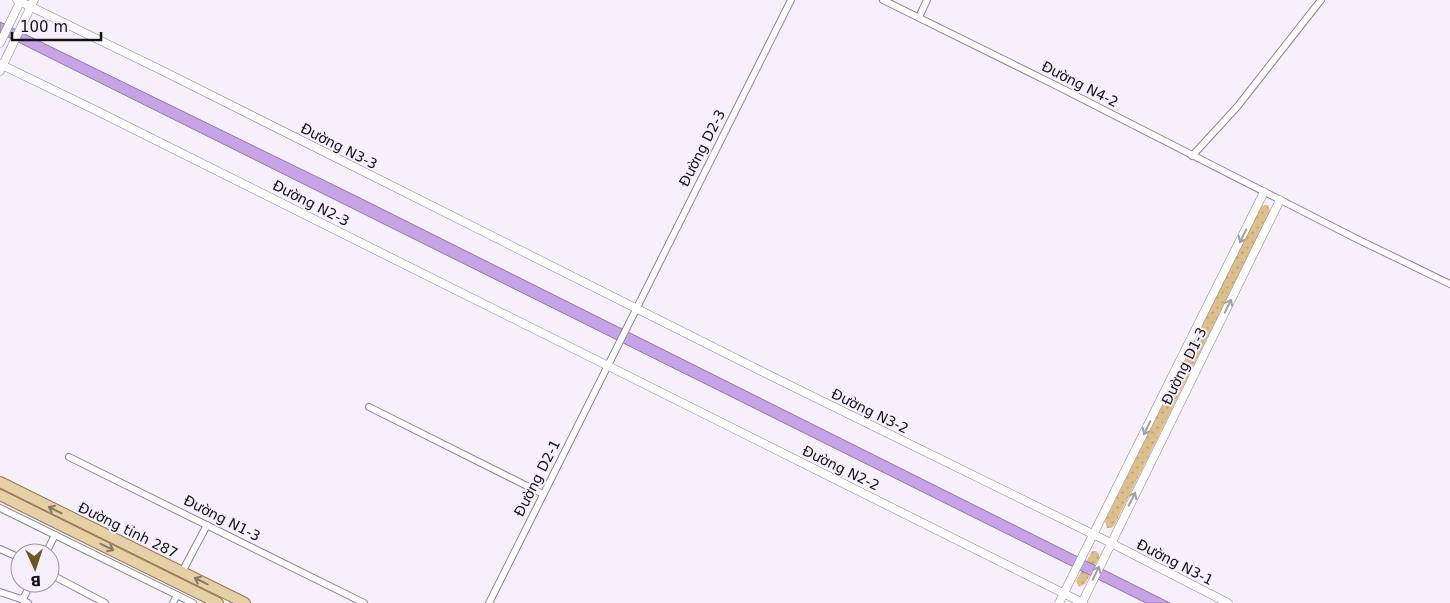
<svg xmlns="http://www.w3.org/2000/svg" width="1450" height="603" font-family="'DejaVu Sans',sans-serif">
<style>
.grass{fill:url(#grass-dots)}
.water{fill:#c7a4e8;stroke:#9178a9}
.lines{fill:none;stroke-linecap:round;stroke-linejoin:round}
.minor-casing{stroke:#8d8496;stroke-width:8}
.tertiary-casing{stroke:#8d8496;stroke-width:9}
.primary-casing{stroke:#92794e;stroke-width:12}
.minor{stroke:#fff;stroke-width:6}
.tertiary{stroke:#fff;stroke-width:8}
.primary{stroke:#e6d0a7;stroke-width:10}
.oneway{stroke:#a1a0a2}
.oneway2{stroke:#887a66}
.labels{text-anchor:middle;stroke-width:4;stroke-linejoin:round;paint-order:stroke}
.street-label{font-size:14px;fill:#141117;stroke:#f6f0fc}
</style>
<defs>
<pattern id="grass-dots" width="8" height="8" patternUnits="userSpaceOnUse" patternTransform="scale(1.25)"><rect width="8" height="8" fill="#ddbf87"/><path d="M2 2h.1M6 6h.1" fill="none" stroke="#bda374" stroke-width="1.8" stroke-linecap="round"/></pattern>
</defs>
<rect width="100%" height="100%" fill="#f6f0fc"/>
<g class="grass">
<polygon points="1264,205 1268,205 1270,211 1114,526 1111,528 1107,528 1105,521 1261,207"/>
<polygon points="1092,551 1096,551 1099,554 1099,558 1085,584 1079,587 1076,581"/>
</g>
<polygon class="water" points="0,22 356,196 1170,603 1146,603 0,33"/>
<g class="lines">
<defs>
<g id="minor">
<polyline points="883,0 1055,85 1359,240 1450,284"/>
<polyline points="919,17 927,0"/>
<polyline points="1192,156 1237,107 1321,0"/>
<polyline points="369,407 543,494"/>
<polyline points="69,457 364,603"/>
<polyline points="0,508 193,603"/>
<polyline points="0,549 20,558"/>
<polyline points="46,553 55,535"/>
<polyline points="182,572 207,525"/>
<polyline points="50,574 105,603"/>
<polyline points="0,592 21,599 24,597 31,583"/>
<polyline points="21,599 28,603"/>
<polyline points="173,603 177,595"/>
<polyline points="489,603 791,0"/>
</g>
<g id="tertiary">
<polyline points="17,0 167,73 765,373 1111,543 1228,603"/>
<polyline points="0,43 21,0"/>
<polyline points="0,64 93,109 1083,603"/>
<polyline points="0,71 34,0"/>
<polyline points="1059,603 1264,192"/>
<polyline points="1082,603 1280,200"/>
</g>
<g id="primary">
<polyline points="0,482 245,603"/>
<polyline points="0,495 218,603"/>
</g>
</defs>
<use href="#minor" class="minor-casing"/>
<use href="#tertiary" class="tertiary-casing"/>
<use href="#primary" class="primary-casing"/>
<use href="#minor" class="minor"/>
<use href="#tertiary" class="tertiary"/>
<use href="#primary" class="primary"/>
</g>
<defs><path id="oneway-shaft" d="M-6 0H5M1.5-3L5.5 0L1.5 3" fill="none" stroke-width="1.6" stroke-linecap="round" stroke-linejoin="round" transform="scale(1.25)"/></defs>
<g class="oneway">
<use href="#oneway-shaft" transform="translate(1243 236) rotate(116)"/>
<use href="#oneway-shaft" transform="translate(1228 306) rotate(-64)"/>
<use href="#oneway-shaft" transform="translate(1147 428) rotate(116)"/>
<use href="#oneway-shaft" transform="translate(1132 499) rotate(-63)"/>
<use href="#oneway-shaft" transform="translate(1096 573) rotate(-64)"/>
</g>
<g class="oneway2">
<use href="#oneway-shaft" transform="translate(55 510) rotate(-154)"/>
<use href="#oneway-shaft" transform="translate(107 547) rotate(26)"/>
<use href="#oneway-shaft" transform="translate(201 581) rotate(-154)"/>
</g>
<g class="labels">
<g class="street-label">
<text transform="translate(1080 84) rotate(27)" y="5">Đường N4-2</text>
<text transform="translate(339 146) rotate(27)" y="5">Đường N3-3</text>
<text transform="translate(702 148) rotate(-63)" y="5">Đường D2-3</text>
<text transform="translate(311 203) rotate(27)" y="5">Đường N2-3</text>
<text transform="translate(1184 366) rotate(-64)" y="5">Đường D1-3</text>
<text transform="translate(870 411) rotate(26)" y="5">Đường N3-2</text>
<text transform="translate(841 468) rotate(26)" y="5">Đường N2-2</text>
<text transform="translate(537 478) rotate(-63)" y="5">Đường D2-1</text>
<text transform="translate(222 518) rotate(27)" y="5">Đường N1-3</text>
<text transform="translate(128 530) rotate(26)" y="5">Đường tỉnh 287</text>
<text transform="translate(1175 562) rotate(27)" y="5">Đường N3-1</text>
</g>
</g>
<g transform="translate(35 568) rotate(177)"><circle r="24" fill="#f6f0fc" stroke="#9c97a0"/>
<path d="M0-4L9 19L0 12L-9 19Z" fill="#6d5526"/>
<text y="-8" font-size="14" font-weight="bold" text-anchor="middle" fill="#141117">B</text>
</g>
<path d="M12 32v8h89v-8" fill="none" stroke="#141117" stroke-width="2.5"/>
<text x="20" y="32" font-size="15" fill="#141117" stroke="#f6f0fc" stroke-width="4" paint-order="stroke">100 m</text>
</svg>
